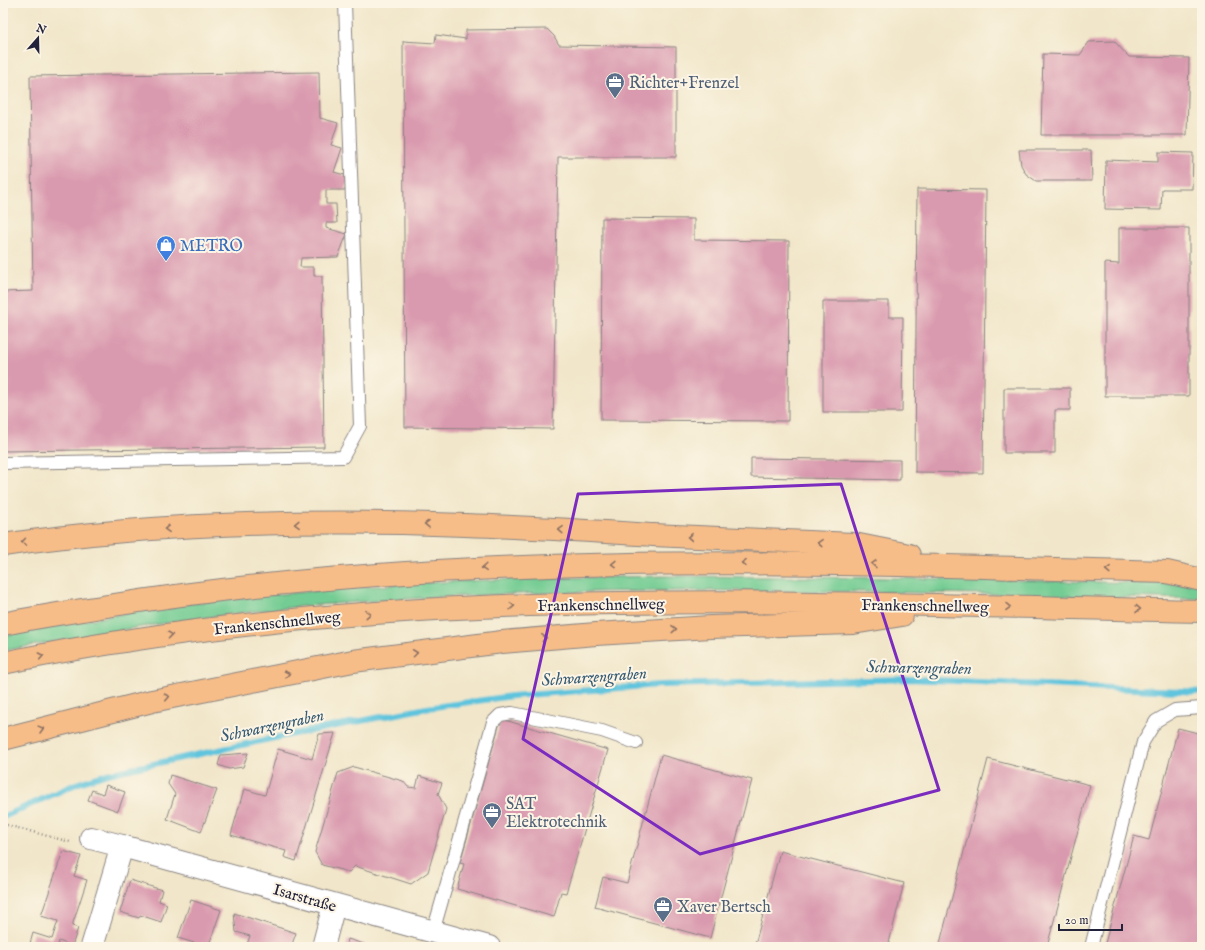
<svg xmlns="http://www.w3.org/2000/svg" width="1205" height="950" font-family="'IM FELL English',serif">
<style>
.green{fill:#73cc93;stroke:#4a7767}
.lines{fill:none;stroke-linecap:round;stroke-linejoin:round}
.stream{stroke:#5fc4dd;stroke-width:6}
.building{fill:#d999ae}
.lane-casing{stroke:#8a8482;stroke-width:14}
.street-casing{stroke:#8a8482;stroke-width:24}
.highway-casing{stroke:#8a8482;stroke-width:24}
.path{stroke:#8a8482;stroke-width:2.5;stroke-dasharray:1 3;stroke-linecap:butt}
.lane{stroke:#fff;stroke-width:12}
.street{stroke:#fff;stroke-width:22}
.highway{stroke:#f7bd88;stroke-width:22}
.oneway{stroke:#8c7062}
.marked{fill:none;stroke:#7b2cbf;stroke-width:3;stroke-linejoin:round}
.labels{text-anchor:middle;stroke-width:4;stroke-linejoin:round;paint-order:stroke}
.service-label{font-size:16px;fill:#4e5e75;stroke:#fcf5e5;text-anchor:start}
.shop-label{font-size:16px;fill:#366cbe;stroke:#fcf5e5;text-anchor:start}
.street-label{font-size:16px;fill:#22223b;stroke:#fcf5e5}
.water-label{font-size:17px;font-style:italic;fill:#375b74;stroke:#fcf5e5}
</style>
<rect width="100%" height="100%" fill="#fcf5e5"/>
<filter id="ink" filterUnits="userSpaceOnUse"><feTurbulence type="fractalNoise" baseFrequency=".025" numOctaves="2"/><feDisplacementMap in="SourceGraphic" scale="8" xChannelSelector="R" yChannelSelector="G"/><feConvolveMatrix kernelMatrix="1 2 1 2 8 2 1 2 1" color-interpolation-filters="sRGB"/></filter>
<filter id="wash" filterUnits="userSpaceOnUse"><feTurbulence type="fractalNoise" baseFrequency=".012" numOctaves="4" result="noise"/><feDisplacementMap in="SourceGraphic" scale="16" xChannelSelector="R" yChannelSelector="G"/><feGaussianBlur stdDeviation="0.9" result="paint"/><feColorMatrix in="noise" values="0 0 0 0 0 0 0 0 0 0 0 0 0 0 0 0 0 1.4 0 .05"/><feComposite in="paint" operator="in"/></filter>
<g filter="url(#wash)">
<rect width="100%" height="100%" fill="#f1e6c9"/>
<path class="green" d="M668 576 902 578 1202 584V599C916 593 630 582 344 603 229 611 116 630 3 651V636C55 626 106 616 159 608 218 599 279 594 339 589 448 579 558 578 668 576Z"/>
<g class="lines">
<polyline class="stream" points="3,817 76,784 107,774 284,736 427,708 512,696 660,685 910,679 1202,692"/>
</g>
<g id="blocks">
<g class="building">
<rect x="1200" y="26" width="2" height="27"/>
<polygon points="547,29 554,36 559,45 676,47 676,157 558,157 553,429 405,427 403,41 435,43 436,35 466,39 466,30"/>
<polygon points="1114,41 1129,57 1189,58 1187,135 1041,135 1043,54 1080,55 1089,42"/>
<polygon points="319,72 320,118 338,123 331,145 342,148 334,172 351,177 345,190 326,190 326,204 336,204 337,223 326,223 326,228 347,234 338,257 301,258 300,267 314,267 314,276 322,276 324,447 3,451 3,292 33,291 30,76"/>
<polygon points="1019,150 1091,150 1092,181 1036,181 1026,174 1021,165"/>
<polygon points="1158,152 1193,153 1192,189 1162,189 1161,210 1105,209 1106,160 1158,162"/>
<polygon points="917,189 986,190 983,473 915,472"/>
<polygon points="602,218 694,219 694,240 789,241 788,421 601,420"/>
<polygon points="1119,228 1189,228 1189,396 1105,396 1105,263 1119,264"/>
<polygon points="823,301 889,301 889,317 903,317 902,412 823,412"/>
<polygon points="1004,388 1070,388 1070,410 1055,410 1055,453 1004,453"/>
<polygon points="751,458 900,460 900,480 751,477"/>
<polygon points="501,719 608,750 566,893 561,892 554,917 457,889 464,864 460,863"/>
<polygon points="1178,728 1202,734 1202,947 1104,947 1134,836 1149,840"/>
<polygon points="335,733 296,861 284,857 286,851 231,835 244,789 265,795 278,749 312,759 319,734"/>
<polygon points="248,753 243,767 229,769 218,765 221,755"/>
<polygon points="661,755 752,780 710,938 595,907 603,877 627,883"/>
<polygon points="988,759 1090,785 1047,947 939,947"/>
<polygon points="354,767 403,781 408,787 416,788 419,776 442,783 438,794 446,809 428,872 411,884 355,866 349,872 322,865 315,852 338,773"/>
<polygon points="170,775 217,790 201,832 167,819 175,794 168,784"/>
<polygon points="106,785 125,792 118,811 88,800 92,790 103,794"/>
<polygon points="63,851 81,856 74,876 87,880 72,926 78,928 72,946 59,941 57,947 29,947 33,933 52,939 58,921 41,916"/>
<polygon points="780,851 904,883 888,947 754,947 755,941 756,941"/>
<polygon points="130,880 162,890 159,901 167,904 161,922 140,915 139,918 120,912"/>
<polygon points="191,900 221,910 209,945 215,947 207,947 178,938"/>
<polygon points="234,913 296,933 291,947 246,947 250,936 236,932"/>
<polygon points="348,939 373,947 346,947"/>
</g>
</g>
</g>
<g filter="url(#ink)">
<use href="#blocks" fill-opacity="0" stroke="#8a8482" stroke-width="1"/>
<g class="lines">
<defs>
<g id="lane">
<polyline points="3,463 343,457 360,426 345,3"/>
<polyline points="433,932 493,722 500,715 512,713 602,731 636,743"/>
<polyline points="1091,947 1143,742 1156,721 1175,710 1202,708"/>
</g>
<g id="street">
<polyline points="91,838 122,846"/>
<polyline points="92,947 122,846 489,947"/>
<polyline points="323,947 334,905"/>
</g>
<g id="highway">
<path d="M3 545C155 523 312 519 465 525 528 527 590 531 653 535 720 538 787 541 854 544L909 555"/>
<path d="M3 624C36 617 69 612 101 607 454 549 811 562 1167 572L1202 580"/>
<path d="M3 663C397 581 803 603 1202 611"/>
<polyline points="3,739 152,701 353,661 502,642 596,634 711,627 853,623 902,615"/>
</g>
</defs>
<use href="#lane" class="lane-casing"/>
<use href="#street" class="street-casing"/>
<use href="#highway" class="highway-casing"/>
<polyline class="path" points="3,824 70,842"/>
<use href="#lane" class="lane"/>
<use href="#street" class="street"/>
<use href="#highway" class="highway"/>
</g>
<defs><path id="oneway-chevron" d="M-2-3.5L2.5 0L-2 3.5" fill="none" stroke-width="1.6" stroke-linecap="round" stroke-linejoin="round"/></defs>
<g class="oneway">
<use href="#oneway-chevron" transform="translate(297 524) rotate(178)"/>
<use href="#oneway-chevron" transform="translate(427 524) rotate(-179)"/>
<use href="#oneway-chevron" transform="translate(167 529) rotate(177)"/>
<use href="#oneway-chevron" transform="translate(561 530) rotate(-177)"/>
<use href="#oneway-chevron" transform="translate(690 537) rotate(-177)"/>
<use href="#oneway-chevron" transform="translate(24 542) rotate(172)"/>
<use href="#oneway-chevron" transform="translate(820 543) rotate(-177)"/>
<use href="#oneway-chevron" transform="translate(744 563) rotate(-179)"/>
<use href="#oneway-chevron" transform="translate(614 564) rotate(179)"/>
<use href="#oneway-chevron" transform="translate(874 564) rotate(-179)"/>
<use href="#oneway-chevron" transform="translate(484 568) rotate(176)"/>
<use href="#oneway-chevron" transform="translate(1108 570) rotate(-178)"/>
<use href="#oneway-chevron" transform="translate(512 606) rotate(-1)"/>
<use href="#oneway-chevron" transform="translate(1008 607) rotate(1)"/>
<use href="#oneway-chevron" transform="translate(1138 609) rotate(1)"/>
<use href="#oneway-chevron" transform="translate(368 614) rotate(-4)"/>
<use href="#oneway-chevron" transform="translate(674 629) rotate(-3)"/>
<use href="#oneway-chevron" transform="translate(170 635) rotate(-8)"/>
<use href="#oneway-chevron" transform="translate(544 638) rotate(-5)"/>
<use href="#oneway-chevron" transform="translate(415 653) rotate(-7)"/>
<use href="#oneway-chevron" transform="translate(41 656) rotate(-11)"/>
<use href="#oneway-chevron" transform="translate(287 674) rotate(-11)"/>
<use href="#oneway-chevron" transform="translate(167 697) rotate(-12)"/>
<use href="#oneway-chevron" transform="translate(41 729) rotate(-15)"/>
</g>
</g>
<path class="marked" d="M841 484 939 790 700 854 523 739 578 494Z"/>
<defs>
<symbol id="office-pin" viewBox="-11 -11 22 30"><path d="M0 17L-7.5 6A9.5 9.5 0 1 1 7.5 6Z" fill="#5c6f8a" stroke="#fcf5e5"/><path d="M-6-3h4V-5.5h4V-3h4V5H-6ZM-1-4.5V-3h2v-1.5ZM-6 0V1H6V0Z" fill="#fff"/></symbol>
<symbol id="shop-pin" viewBox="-11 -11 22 30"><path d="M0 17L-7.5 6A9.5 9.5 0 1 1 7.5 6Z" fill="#3f7fe0" stroke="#fcf5e5"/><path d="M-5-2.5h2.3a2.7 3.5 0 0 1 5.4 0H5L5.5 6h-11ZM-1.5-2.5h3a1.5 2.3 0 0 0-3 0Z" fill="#fff"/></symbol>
</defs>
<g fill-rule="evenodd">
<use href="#office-pin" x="604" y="71" width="22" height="30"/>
<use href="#shop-pin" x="155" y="234" width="22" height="30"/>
<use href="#office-pin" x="481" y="801" width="22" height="30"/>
<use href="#office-pin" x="652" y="895" width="22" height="30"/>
</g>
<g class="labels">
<g class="service-label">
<text x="629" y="88">Richter+Frenzel</text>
<text x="506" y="809">SAT<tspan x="506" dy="18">Elektrotechnik</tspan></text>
<text x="677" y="912">Xaver Bertsch</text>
</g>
<g class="shop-label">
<text x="180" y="251">METRO</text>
</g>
<g class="street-label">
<text transform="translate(601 604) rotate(-1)" y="6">Frankenschnellweg</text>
<text transform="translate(925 605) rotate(1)" y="6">Frankenschnellweg</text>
<text transform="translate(277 622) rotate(-6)" y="6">Frankenschnellweg</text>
<text transform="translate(305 897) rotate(16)" y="6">Isarstraße</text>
</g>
<g class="water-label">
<text transform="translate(919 667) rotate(1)" y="6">Schwarzengraben</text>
<text transform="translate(594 676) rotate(-4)" y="6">Schwarzengraben</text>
<text transform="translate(272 725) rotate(-12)" y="6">Schwarzengraben</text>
</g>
</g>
<rect width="1205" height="950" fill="none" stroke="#fcf5e5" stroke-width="16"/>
<g transform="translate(38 38) rotate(20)" stroke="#fcf5e5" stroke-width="3" paint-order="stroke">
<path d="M0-3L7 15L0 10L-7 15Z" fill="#22223b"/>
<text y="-6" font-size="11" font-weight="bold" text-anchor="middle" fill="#22223b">N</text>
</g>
<path d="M1059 924v6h63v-6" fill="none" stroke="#22223b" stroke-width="2"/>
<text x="1065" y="924" font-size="12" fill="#22223b" stroke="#fcf5e5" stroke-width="3" paint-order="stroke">20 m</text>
</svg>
